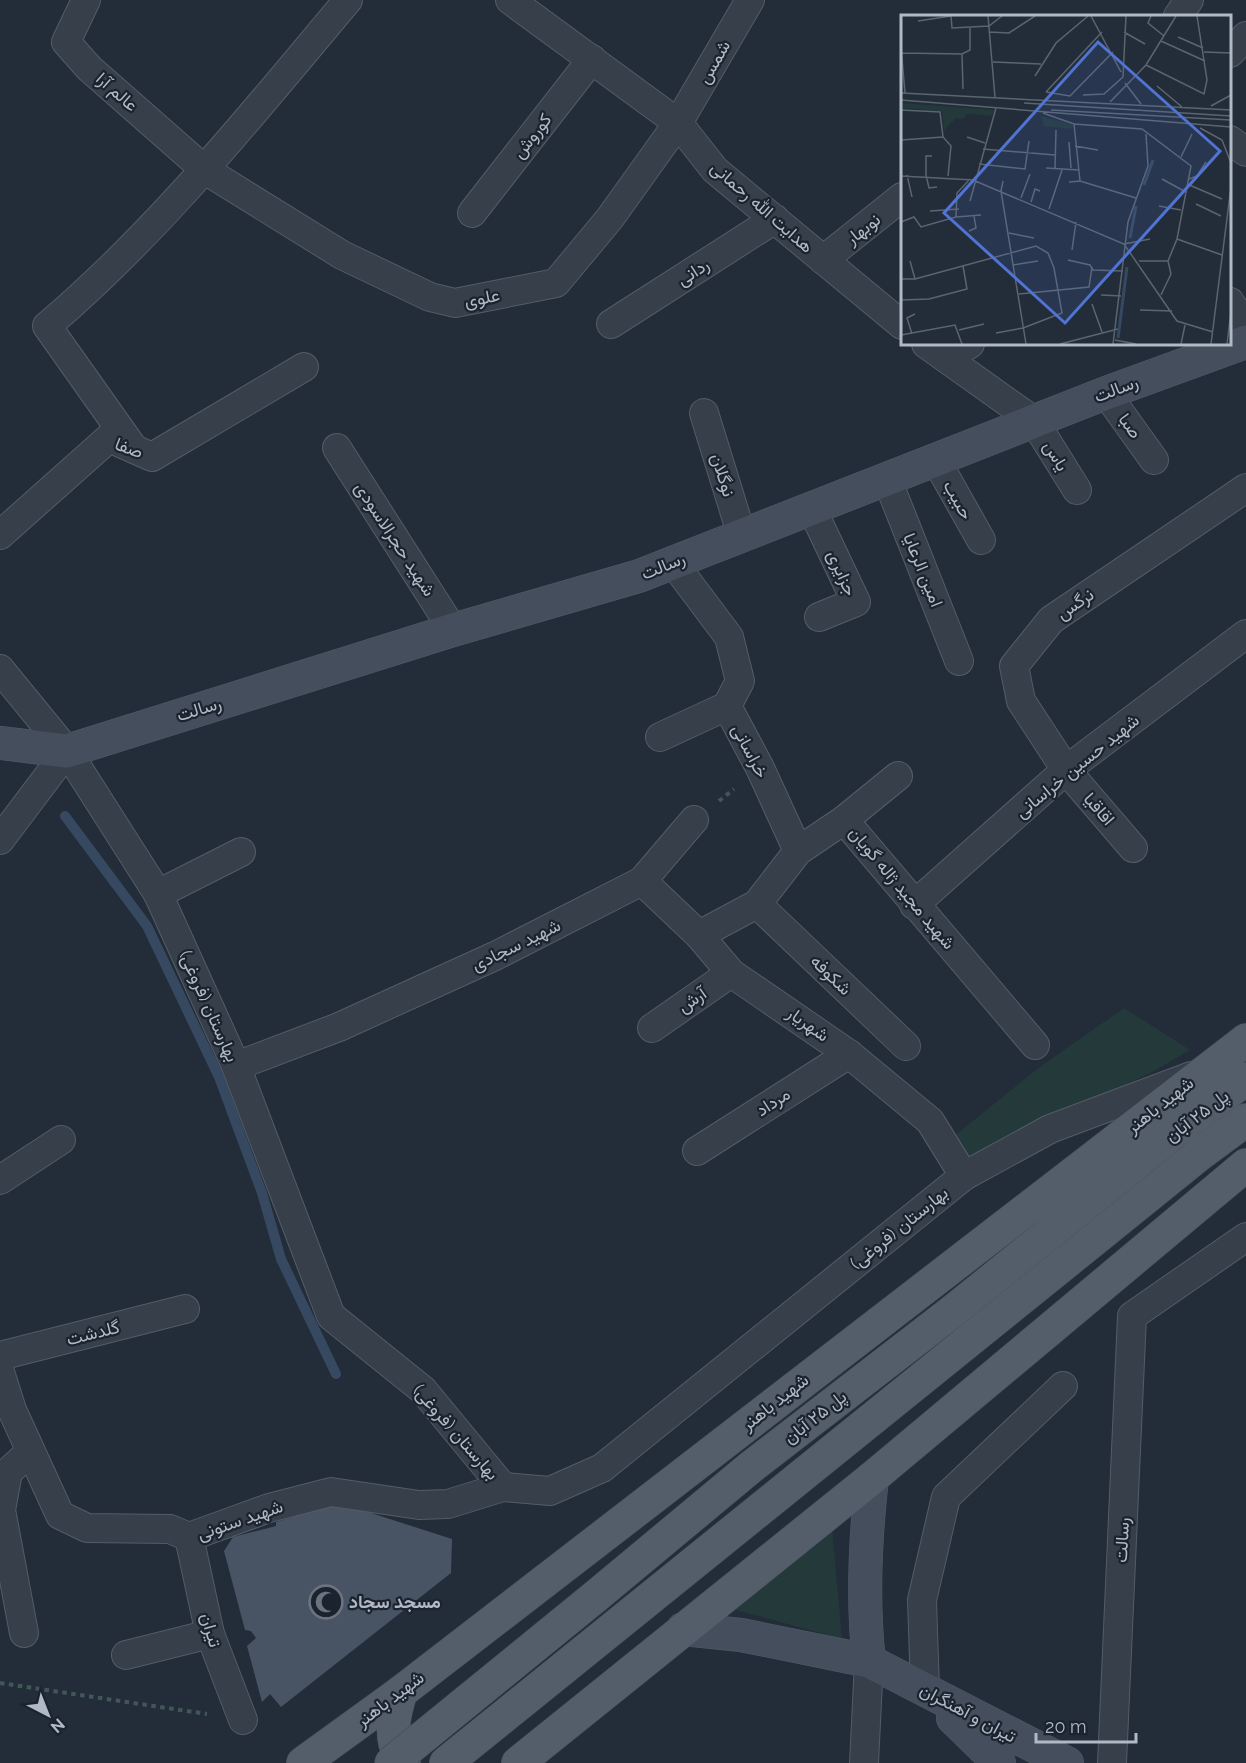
<svg xmlns="http://www.w3.org/2000/svg" width="1246" height="1763" font-family="Raleway,Vazirmatn,sans-serif">
<style>
.green{fill:#24393a}
.lines{fill:none;stroke-linecap:round;stroke-linejoin:round}
.stream{stroke:#364960;stroke-width:10}
.building{fill:#485463}
.street-casing{stroke:#545c68;stroke-width:30}
.secondary-casing{stroke:#545c68;stroke-width:34}
.primary-casing{stroke:#3f4853;stroke-width:34}
.path{stroke:#425658;stroke-width:4;stroke-dasharray:4.5 4.5;stroke-linecap:butt}
.street{stroke:#363f4a;stroke-width:28}
.secondary{stroke:#444e5d;stroke-width:33}
.primary{stroke:#545e6a;stroke-width:33}
.primary-bridge-casing{stroke:#3f4853;stroke-width:34;stroke-linecap:butt}
.primary-bridge{stroke:#545e6a;stroke-width:33}
.labels{text-anchor:middle;stroke-width:4.5;stroke-linejoin:round;paint-order:stroke}
.street-label{font-size:18px;fill:#b1b9c6;stroke:#1b242e}
.poi-label{font-size:18px;font-weight:bold;fill:#b1b9c6;stroke:#1b242e;text-anchor:start}
.inset-river{fill:none;stroke:#364960;stroke-width:3}
.inset-road{fill:none;stroke:#5b6571;stroke-width:1.5}
.view{fill:#5173d2;fill-opacity:0.15;stroke:#5173d2;stroke-width:3}
.inset-edge{fill:none;stroke:#b1b9c6;stroke-width:3}
</style>
<rect width="100%" height="100%" fill="#222d39"/>
<g class="green">
<polygon points="1124,1008 1190,1050 1156,1070 970,1161 953,1137 1037,1069"/>
<polygon points="832,1529 842,1639 729,1608"/>
</g>
<g class="lines">
<polyline class="stream" points="65,816 147,926 219,1077 262,1193 281,1259 336,1374"/>
</g>
<polygon class="building" points="340,1503 452,1539 451,1573 281,1707 270,1694 262,1702 247,1646 256,1638 251,1631 245,1630 224,1551 233,1537 276,1526 276,1522"/>
<g class="lines">
<defs>
<g id="street">
<polyline points="86,0 66,42 89,68 205,170 342,255 430,297 455,303 556,283 610,218 678,123 750,0"/>
<polyline points="510,0 678,123 715,170 902,325"/>
<polyline points="1178,16 1189,0"/>
<polyline points="1230,53 1246,36"/>
<polyline points="1230,140 1246,152"/>
<polyline points="472,213 592,59"/>
<polyline points="823,260 902,197"/>
<polyline points="1230,302 1246,327"/>
<polyline points="611,324 775,219"/>
<polyline points="926,344 1034,421 1077,490"/>
<polyline points="946,358 970,344"/>
<polyline points="1106,393 1154,460"/>
<polyline points="704,413 742,536"/>
<polyline points="337,448 453,630"/>
<path d="M134 449 47 326C160 230 253 113 348 0"/>
<polyline points="936,460 981,540"/>
<polyline points="887,479 959,661"/>
<polyline points="812,509 856,602 819,617"/>
<polyline points="0,535 109,438 152,457 304,367"/>
<polyline points="672,561 729,637 740,681 727,706 760,768 798,851"/>
<polyline points="0,669 67,751 158,894 236,1066 331,1316 423,1390 503,1487"/>
<polyline points="660,737 727,706"/>
<polyline points="844,820 1035,1045"/>
<polyline points="0,840 67,751"/>
<polyline points="1133,848 1066,770 1021,701 1014,666 1051,620 1246,488"/>
<polyline points="642,881 699,935 731,973 849,1054 930,1121 964,1176"/>
<polyline points="158,894 241,852"/>
<polyline points="757,904 906,1046"/>
<polyline points="914,905 1066,770 1246,634"/>
<polyline points="699,935 757,904 798,851 844,820 898,776"/>
<polyline points="652,1028 731,973"/>
<polyline points="236,1066 339,1027 495,956 642,881 694,820"/>
<polyline points="697,1151 849,1054"/>
<polyline points="0,1180 61,1140"/>
<polyline points="0,1356 185,1309"/>
<polyline points="0,1372 12,1410 60,1515 87,1528 170,1529 189,1537 269,1508 331,1492 419,1505 448,1504 503,1487 550,1491 602,1468 964,1176 1050,1129 1191,1076"/>
<polyline points="189,1537 210,1634 243,1720"/>
<polyline points="24,1633 1,1510 8,1472 30,1452"/>
<polyline points="126,1655 210,1634"/>
<polyline points="925,1690 922,1600 946,1497 1063,1386"/>
<polyline points="864,1763 869,1661"/>
<polyline points="1112,1763 1132,1316 1246,1237"/>
</g>
<g id="secondary">
<polyline points="0,743 67,751 453,630 639,576 1106,393 1246,342"/>
<polyline points="683,1629 741,1635 869,1661 1067,1763"/>
<path d="M869 1661C862 1600 865 1540 872 1478"/>
<polyline points="953,1718 999,1763"/>
</g>
<g id="primary">
<polyline points="596,1596 751,1467 953,1311 1176,1131 1246,1079"/>
<path d="M401 1692C393 1718 388 1740 404 1763"/>
<polyline points="303,1763 401,1692 1246,1040"/>
<polyline points="446,1763 1200,1154 1246,1120"/>
<polyline points="518,1763 872,1478 1246,1165"/>
</g>
</defs>
<use href="#street" class="street-casing"/>
<use href="#secondary" class="secondary-casing"/>
<use href="#primary" class="primary-casing"/>
<g class="path">
<polyline points="719,801 734,789"/>
<polyline points="0,1683 207,1714"/>
</g>
<use href="#street" class="street"/>
<use href="#secondary" class="secondary"/>
<use href="#primary" class="primary"/>
<defs>
<polyline id="primary-bridge" points="391,1763 596,1596"/>
</defs>
<use href="#primary-bridge" class="primary-bridge-casing"/>
<use href="#primary-bridge" class="primary-bridge"/>
</g>
<defs>
<symbol id="mosque-ring" viewBox="-11 -11 22 22"><circle r="9.5" fill="#1b242e" stroke="#6b7280" stroke-width="1.5"/><path d="M3.5-4.9A6 6 0 1 0 3.5 4.9A5 5 0 1 1 3.5-4.9Z" fill="#6b7280"/></symbol>
</defs>
<g fill-rule="evenodd">
<use href="#mosque-ring" x="307" y="1583" width="38" height="38"/>
</g>
<g class="labels">
<g class="street-label">
<text transform="translate(714 62) rotate(-60)" y="6">شمس</text>
<text transform="translate(117 92) rotate(41)" y="6">عالم آرا</text>
<text transform="translate(532 136) rotate(-52)" y="6">کوروش</text>
<text transform="translate(762 207) rotate(41)" y="6">هدایت الله رحمانی</text>
<text transform="translate(863 229) rotate(-38)" y="6">نوبهار</text>
<text transform="translate(693 272) rotate(-33)" y="6">ردانی</text>
<text transform="translate(482 298) rotate(-11)" y="6">علوی</text>
<text transform="translate(1116 389) rotate(-21)" y="6">رسالت</text>
<text transform="translate(1130 426) rotate(54)" y="6">صبا</text>
<text transform="translate(129 448) rotate(21)" y="6">صفا</text>
<text transform="translate(1056 456) rotate(59)" y="6">یاس</text>
<text transform="translate(723 475) rotate(73)" y="6">نوگلان</text>
<text transform="translate(958 500) rotate(61)" y="6">حبیب</text>
<text transform="translate(395 539) rotate(57)" y="6">شهید حجرالاسودی</text>
<text transform="translate(663 566) rotate(-22)" y="6">رسالت</text>
<text transform="translate(923 570) rotate(68)" y="6">امین الرعایا</text>
<text transform="translate(842 573) rotate(66)" y="6">جزایری</text>
<text transform="translate(1075 604) rotate(-35)" y="6">نرگس</text>
<text transform="translate(199 709) rotate(-17)" y="6">رسالت</text>
<text transform="translate(750 751) rotate(62)" y="6">خراسانی</text>
<text transform="translate(1077 766) rotate(-39)" y="6">شهید حسین خراسانی</text>
<text transform="translate(1099 809) rotate(49)" y="6">اقاقیا</text>
<text transform="translate(902 888) rotate(50)" y="6">شهید مجید ژاله گویان</text>
<text transform="translate(516 945) rotate(-26)" y="6">شهید سجادی</text>
<text transform="translate(831 975) rotate(44)" y="6">شکوفه</text>
<text transform="translate(692 1000) rotate(-35)" y="6">آرش</text>
<text transform="translate(209 1006) rotate(66)" y="6">بهارستان (فروغی)</text>
<text transform="translate(808 1024) rotate(35)" y="6">شهریار</text>
<text transform="translate(773 1102) rotate(-33)" y="6">مرداد</text>
<text transform="translate(1160 1105) rotate(-38)" y="6">شهید باهنر</text>
<text transform="translate(1197 1116) rotate(-37)" y="6">پل ۲۵ آبان</text>
<text transform="translate(899 1228) rotate(-39)" y="6">بهارستان (فروغی)</text>
<text transform="translate(93 1333) rotate(-14)" y="6">گلدشت</text>
<text transform="translate(775 1402) rotate(-38)" y="6">شهید باهنر</text>
<text transform="translate(815 1417) rotate(-38)" y="6">پل ۲۵ آبان</text>
<text transform="translate(456 1432) rotate(49)" y="6">بهارستان (فروغی)</text>
<text transform="translate(240 1520) rotate(-19)" y="6">شهید ستونی</text>
<text transform="translate(1122 1540) rotate(-87)" y="6">رسالت</text>
<text transform="translate(211 1630) rotate(74)" y="6">تیران</text>
<text transform="translate(390 1699) rotate(-37)" y="6">شهید باهنر</text>
<text transform="translate(968 1713) rotate(28)" y="6">تیران و آهنگران</text>
</g>
<g class="poi-label">
<text x="349" y="1608">مسجد سجاد</text>
</g>
</g>
<g transform="translate(901 15)">
<rect width="330" height="330" fill="#222d39"/>
<path d="M0 88 93 95 91 101 66 99 62 104 55 103 43 115 41 96 0 93ZM140 101 172 110 171 114 143 111Z" fill="#24393a"/>
<path class="inset-river" d="M243 170 252 145M229 223 235 191M217 323 226 252"/>
<path class="inset-road" d="M50 1 51 13 88 11 101 1M87 1 94 82M190 1 220 57M250 1 247 8 263 21M17 6 50 1M88 17 108 18 134 1M223 17 244 29M277 22 302 33M260 26 304 46M0 32 4 78M303 37 330 38M1 38 61 39 62 74M61 39 69 35V12M92 47 140 49M245 50 303 79 306 65 296 1M134 61 155 28 187 1M224 68 240 89M256 71 281 92M145 77 169 81 212 37M145 77 201 17M0 78 330 95M182 80 203 79 222 62 225 1M0 85 330 112M209 87 245 50 275 1M123 88 330 101M310 91 330 80M0 95 39 97 42 122 50 131 47 161M150 95 330 105M142 98 173 109 241 114 290 151 276 224 267 246H238M173 109 179 166M299 113 321 125 330 148M66 122 84 128M0 125 42 122M168 127 170 153M174 131 197 135M82 134 154 140M31 141H25V160L28 173 36 172M280 142 291 119M78 149 124 154 128 126M145 153 178 155M154 154 155 115M6 160 11 182M0 161 72 165 223 229 276 306 312 317M261 164 283 176M288 164 296 161 305 147M102 166 100 176 125 329M168 167 179 166 235 183M286 169 321 184M120 183 129 159M69 186 95 93M130 187 134 174 139 176M295 189 320 201M258 191 280 195M148 194 161 155M29 196 58 194M55 202 80 200M0 207 13 202 20 212 55 202 56 178 69 164M68 216 75 213 73 201M108 218 133 223M276 224 321 240M223 229 249 224M171 235 175 207M167 245 189 250 192 255 222 256M9 246 14 264M112 250 137 246M0 264H14L135 231 147 238 153 253 161 298 122 313 95 318M118 279 188 272 191 252M200 280 220 281M260 280 270 259 267 246M0 285 28 284 66 274 62 251M191 289 201 317M239 295 271 296M58 315 83 309M11 319 6 303 14 299M0 320 54 310 61 329M214 325 235 329M159 329 217 314M212 329 227 207 247 151 245 119M280 329 284 310M310 329 330 172M326 329 330 297"/>
<path class="view" d="M197 27 319 136 164 308 43 198Z"/>
<rect width="330" height="330" class="inset-edge"/>
</g>
<g transform="translate(48 1715) rotate(138)" stroke="#1b242e" stroke-width="4.5" paint-order="stroke">
<path d="M0-4.5L10 22L0 15L-10 22Z" fill="#b1b9c6"/>
<text y="-9" font-size="16" font-weight="bold" text-anchor="middle" fill="#b1b9c6">N</text>
</g>
<path d="M1036 1733v9h100v-9" fill="none" stroke="#b1b9c6" stroke-width="3"/>
<text x="1045" y="1733" font-size="18" fill="#b1b9c6" stroke="#1b242e" stroke-width="4.5" paint-order="stroke">20 m</text>
</svg>
